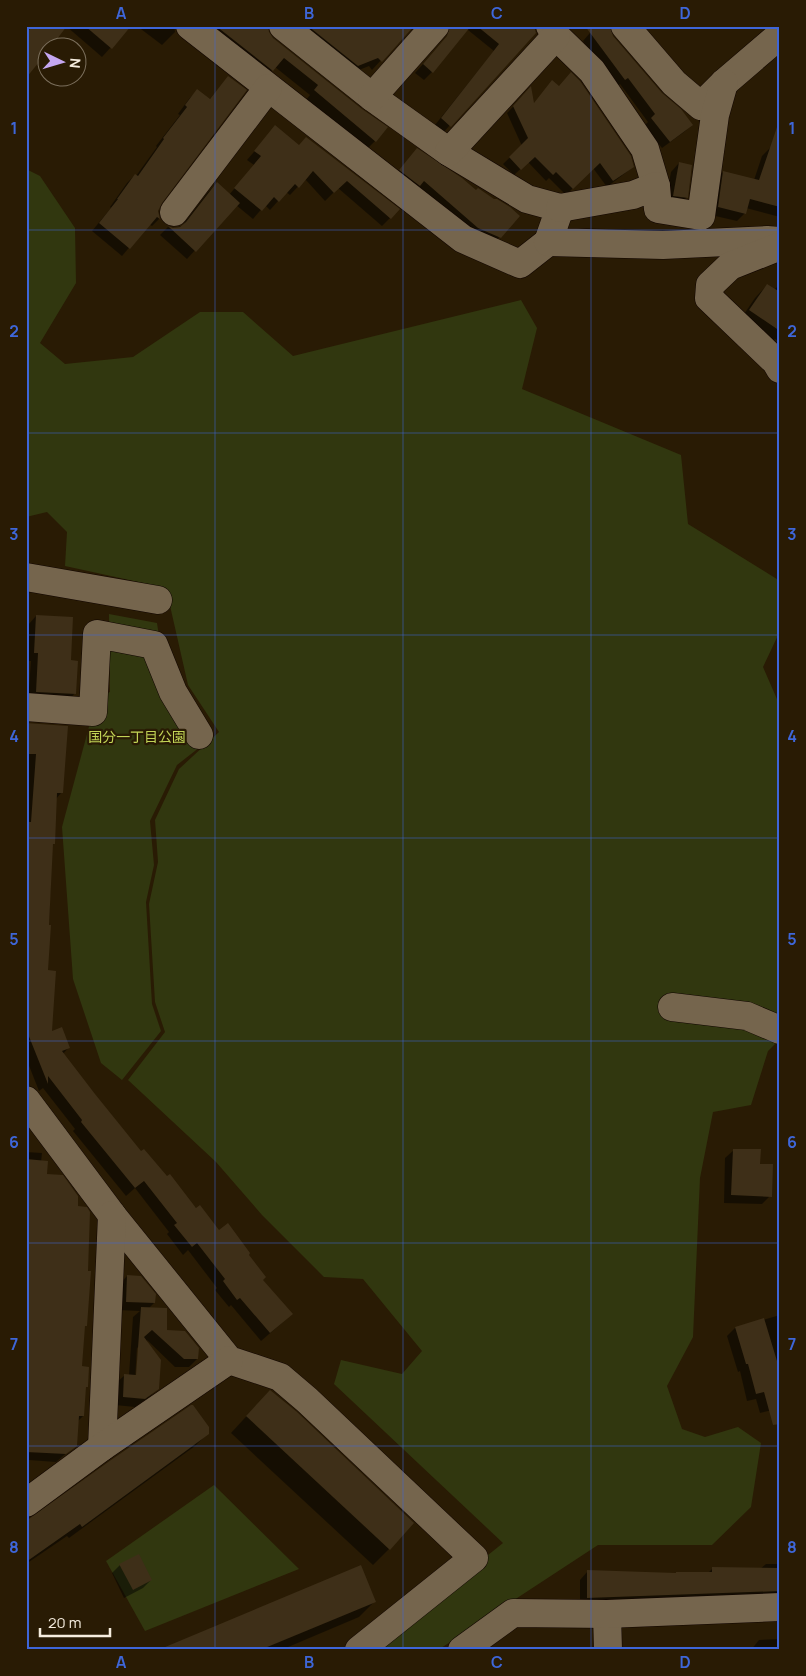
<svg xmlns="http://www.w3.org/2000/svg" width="806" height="1676" font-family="Manrope,'Noto Sans JP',sans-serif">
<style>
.green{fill:#31370f}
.shadow{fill:#0007;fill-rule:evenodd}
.building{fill:#3e2f18}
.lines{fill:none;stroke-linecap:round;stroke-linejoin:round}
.minor-casing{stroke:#110500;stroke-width:29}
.minor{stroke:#75654d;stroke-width:28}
.grid{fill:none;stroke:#3e66d9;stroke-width:1;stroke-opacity:0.55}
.labels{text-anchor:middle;stroke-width:4.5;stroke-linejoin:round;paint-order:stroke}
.park-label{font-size:14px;fill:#c2d456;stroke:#291b04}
.neatline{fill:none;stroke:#3e66d9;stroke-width:2}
.grid-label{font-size:16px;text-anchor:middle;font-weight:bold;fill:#3e66d9}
</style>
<rect width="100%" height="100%" fill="#291b04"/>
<g class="green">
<polygon points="26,169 40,176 75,228 76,283 40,343 65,364 133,357 200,312 243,312 293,356 521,300 537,328 522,389 681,455 688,524 780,581 780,631 763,667 780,706 780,1039 768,1051 751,1105 713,1112 700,1178 693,1337 667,1386 682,1429 705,1437 738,1427 761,1443 751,1507 712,1545 598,1545 438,1650 370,1650 503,1543 334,1384 341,1360 402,1374 422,1351 363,1279 324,1277 262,1215 216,1162 128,1080 165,1032 155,1002 149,904 158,862 155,820 179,769 219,732 188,685 166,588 65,566 67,532 47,512 26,517"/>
<polygon points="109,614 157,623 168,695 200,747 177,765 150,821 154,865 146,902 152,1004 161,1031 122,1080 101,1063 73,979 62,827 97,697 110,692"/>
<polygon points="214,1485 299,1569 145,1631 106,1561"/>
</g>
<g class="shadow">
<polygon points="26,26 65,26 26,76"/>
<polygon points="66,26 130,26 102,57"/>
<polygon points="137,26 174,26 175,32 162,45"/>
<polygon points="195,26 267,26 268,33 375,141 366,150 306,100 310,95 275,67 263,79"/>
<polygon points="288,26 412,26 372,70 369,66 349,74"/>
<polygon points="463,26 533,26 444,132 435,125 494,51"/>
<polygon points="596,26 612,37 661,94 692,125 684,132 662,148 644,126 648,122 620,84 617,86 583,41"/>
<polygon points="438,47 432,72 424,80 415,73"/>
<polygon points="228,77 160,202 157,210 159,219 152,226 149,224 122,256 92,231 111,208 110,207 127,183 135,175 136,176 157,147 156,146 180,115 178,114 189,99 197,91 209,100"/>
<polygon points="531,88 533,105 633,167 607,187 593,168 566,195 549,178 546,181 528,162 514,175 503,164 522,146 507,113"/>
<polygon points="275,127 299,146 306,138 390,218 382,226 338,188 325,201 305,179 290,195 286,192 270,210 265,205 253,219 236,205 187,259 160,235 168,227 172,229 182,226 208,192 217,183 229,195 254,165 247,160"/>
<polygon points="770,148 780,151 780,217 746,208 745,213 737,221 711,215 715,180 723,172 754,180 762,156"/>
<polygon points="417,150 476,192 518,216 491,246 392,178"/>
<polygon points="679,163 687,197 678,206 665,204 671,172"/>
<polygon points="780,284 780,342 775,339 769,345 738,323 755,298 767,285 774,290"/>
<polygon points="36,616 70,661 75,693 67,702 28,700 31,661 26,661 28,625"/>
<polygon points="26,724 61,793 56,799 54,843 52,846 47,971 50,1033 69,1047 63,1054 141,1153 219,1231 262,1280 283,1322 261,1341 231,1305 229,1307 215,1290 217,1288 188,1250 183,1255 167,1234 169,1232 135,1188 126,1196 73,1131 75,1129 43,1088 39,1091 26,1058 26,786 28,762 26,762"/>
<polygon points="734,1150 759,1165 770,1196 762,1204 724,1203 725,1158"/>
<polygon points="26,1152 42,1153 41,1162 46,1175 84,1327 80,1367 83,1416 77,1422 76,1445 56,1462 29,1460 27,1463 26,1471"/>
<path d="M127 1276 154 1303 148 1309 166 1332 197 1359 189 1367H175L147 1340 158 1389 149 1397 135 1407 115 1405 116 1383 125 1375H129L133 1317 140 1311 118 1310 119 1285ZM137 1347 139 1350 137 1381H135Z"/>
<polygon points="780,1315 780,1408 760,1413 756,1399 747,1401 740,1371 738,1372 727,1336 735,1328"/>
<polygon points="254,1408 389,1549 373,1565 231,1433"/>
<polygon points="208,1433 195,1446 69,1538 67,1536 26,1564 26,1523"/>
<polygon points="766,1564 780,1564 780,1602 580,1606 580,1580 588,1571 675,1575 708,1573 713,1568 760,1569"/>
<polygon points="120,1565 151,1580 143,1588 124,1598 112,1573"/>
<polygon points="375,1601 359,1617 281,1650 164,1650"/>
<polygon points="780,1639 780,1650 751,1650 759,1640"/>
<polygon points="659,1648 659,1650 626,1650 627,1649"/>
</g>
<g class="building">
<polygon points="32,26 67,26 50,48 48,48 48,51 26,78 26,34"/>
<polygon points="85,26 131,26 112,49"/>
<polygon points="216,26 268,26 269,32 273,38 362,109 388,127 376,142 314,90 318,85 284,58 273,71"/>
<polygon points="308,26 414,26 382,62 378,58 358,66"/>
<polygon points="450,26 471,26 433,73 423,64 447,36"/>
<polygon points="477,26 534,26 536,33 451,127 441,118 499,44"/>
<polygon points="585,26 610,26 613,36 662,93 681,109 693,125 670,142 651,118 655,114 628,78 625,80"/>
<polygon points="571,72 580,81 631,156 634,167 613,181 600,163 573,189 556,172 553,175 535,157 521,170 509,157 528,138 513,106 531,86 534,103 552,80 559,86"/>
<polygon points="228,76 247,90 162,203 158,211 160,219 157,217 130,249 99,223 118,199 117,199 135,174 138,176 164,139 163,138 187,107 185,105 197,89 210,99"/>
<polygon points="275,125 299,145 306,137 400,209 391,219 347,181 334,193 313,171 299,188 295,184 279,202 274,197 262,211 234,188 261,156 254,151"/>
<polygon points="777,127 780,128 780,207 750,199 746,214 718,207 723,171 759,180"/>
<polygon points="417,148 462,178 476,190 478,188 494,199 497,199 510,207 520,216 501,238 478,228 424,181 420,186 399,170"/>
<polygon points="679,162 692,165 688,198 673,196"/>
<polygon points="217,182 240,203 196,252 168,226 173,228 180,227 186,222"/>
<polygon points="767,284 780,292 780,331 749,310"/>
<polygon points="36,615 73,617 71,660 78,661 76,694 36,692 38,653 34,653"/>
<polygon points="26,723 68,726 63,793 57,793 55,844 53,844 49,925 51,925 48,970 56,971 52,1031 62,1027 70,1048 62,1051 95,1094 141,1151 144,1149 167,1176 170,1174 196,1208 200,1205 219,1230 228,1223 250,1253 249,1255 266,1277 263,1280 293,1314 270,1333 240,1298 237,1300 223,1281 225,1279 197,1243 192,1247 174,1225 177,1223 144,1181 135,1188 81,1122 82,1120 48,1076 48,1084 26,1029 26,822 31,822 36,754 26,754"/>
<polygon points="733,1149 761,1149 760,1164 773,1164 772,1197 731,1195"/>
<polygon points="26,1159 48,1161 47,1174 63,1175 78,1196 78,1206 87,1207 90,1212 88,1271 91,1271 87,1326 85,1326 82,1366 89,1367 88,1387 86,1387 84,1416 79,1416 77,1446 66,1454 26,1452"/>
<polygon points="127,1275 141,1276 156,1294 155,1303 126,1302"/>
<polygon points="141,1307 167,1308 167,1330 185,1331 199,1348 198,1359 184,1359 152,1330 144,1337 161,1360 159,1389 145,1399 123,1397 124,1374 136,1375"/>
<polygon points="764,1318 780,1371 780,1424 773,1425 764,1392 756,1394 748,1364 746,1364 735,1327"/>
<polygon points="270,1390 297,1412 414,1523 390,1550 246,1416"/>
<polygon points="191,1405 193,1405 209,1427 209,1434 82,1527 80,1524 26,1562 26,1521 111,1460"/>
<polygon points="139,1554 152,1580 133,1590 119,1564"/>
<polygon points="361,1565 376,1602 260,1650 158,1650"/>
<polygon points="712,1567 780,1568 780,1591 587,1598 587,1570 676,1573 676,1572 712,1572"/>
</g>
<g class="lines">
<defs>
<g id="minor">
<polyline points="190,26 463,239 520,264 548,242"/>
<polyline points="283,26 372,97 449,152 527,199 560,208 548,242 663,245 767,240 780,241"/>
<polyline points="550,26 556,36 592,71 645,149 656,186"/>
<polyline points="625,26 674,83 701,106 724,83 780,35"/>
<polyline points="372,97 435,26"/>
<polyline points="449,152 556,36"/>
<polyline points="560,208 633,195 656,186 658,209 701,216 715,115 724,83"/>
<polyline points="174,212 268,88"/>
<polyline points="778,247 730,266 710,285 709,298 776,362 780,369"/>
<polyline points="26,577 158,600"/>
<polyline points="26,707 93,712 97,634 154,645 173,692 199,735"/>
<polyline points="672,1007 747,1016 780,1030"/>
<polyline points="26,1100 112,1215 229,1360 280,1377 307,1400 474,1558 359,1650"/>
<polyline points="102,1447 112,1215"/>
<polyline points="26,1503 102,1447 229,1360"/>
<polyline points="607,1614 608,1650"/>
<polyline points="462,1650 513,1613 607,1614 780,1607"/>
</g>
</defs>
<use href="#minor" class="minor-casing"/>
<use href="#minor" class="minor"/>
</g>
<path class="grid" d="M215 26V1650M403 26V1650M591 26V1650M26 230H780M26 433H780M26 635H780M26 838H780M26 1041H780M26 1243H780M26 1446H780"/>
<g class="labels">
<g class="park-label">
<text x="137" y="742">国分一丁目公園</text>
</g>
</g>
<rect width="806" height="1676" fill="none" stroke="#291b04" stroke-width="55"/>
<g transform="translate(62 62) rotate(95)"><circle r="24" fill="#291b04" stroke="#7b6f5c"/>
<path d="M0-4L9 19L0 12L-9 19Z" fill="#c5a7f1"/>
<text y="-8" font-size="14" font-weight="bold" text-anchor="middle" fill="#f6eddf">N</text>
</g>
<path d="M40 1628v8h70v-8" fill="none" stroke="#f6eddf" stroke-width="2.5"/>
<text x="48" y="1628" font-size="15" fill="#f6eddf" stroke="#291b04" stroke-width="4" paint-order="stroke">20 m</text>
<rect x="28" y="28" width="750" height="1620" class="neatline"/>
<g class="grid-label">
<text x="121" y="19">A</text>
<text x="309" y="19">B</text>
<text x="497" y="19">C</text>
<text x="685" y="19">D</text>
<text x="14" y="134">1</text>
<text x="792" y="134">1</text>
<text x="14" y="337">2</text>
<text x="792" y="337">2</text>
<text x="14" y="540">3</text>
<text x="792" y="540">3</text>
<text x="14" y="742">4</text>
<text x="792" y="742">4</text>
<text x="14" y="945">5</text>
<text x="792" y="945">5</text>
<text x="14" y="1148">6</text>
<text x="792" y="1148">6</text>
<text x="14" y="1350">7</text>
<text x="792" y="1350">7</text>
<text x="14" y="1553">8</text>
<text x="792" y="1553">8</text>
<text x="121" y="1668">A</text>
<text x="309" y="1668">B</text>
<text x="497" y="1668">C</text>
<text x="685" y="1668">D</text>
</g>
</svg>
